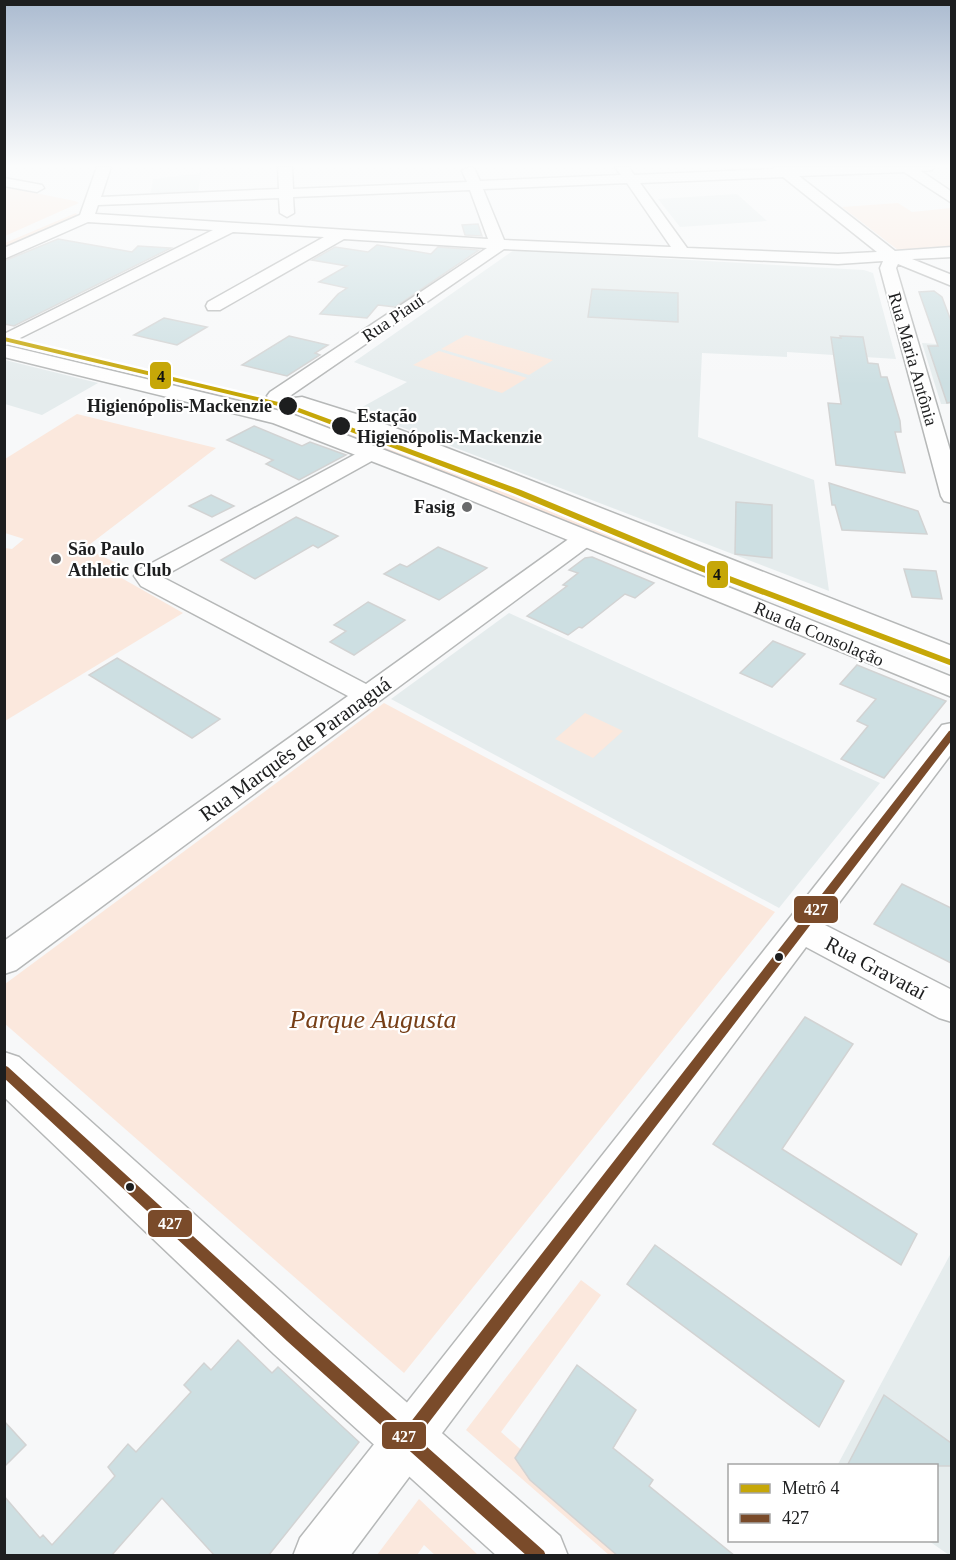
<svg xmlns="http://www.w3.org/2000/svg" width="956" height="1560" font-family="'Times New Roman',serif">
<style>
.built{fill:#e5eced}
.green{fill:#fbe8dd}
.building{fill:#cddfe2;stroke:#d2d3d3;stroke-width:1.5}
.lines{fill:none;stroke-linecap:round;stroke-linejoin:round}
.minor-casing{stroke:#b6b8b8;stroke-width:3}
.major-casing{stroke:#b6b8b8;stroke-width:3}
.minor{fill:#fefefe;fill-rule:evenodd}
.major{fill:#fefefe;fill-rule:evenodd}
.bus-1-casing{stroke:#fff;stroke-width:5}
.bus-1{fill:#7a4b2a;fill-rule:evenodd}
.metro-1-casing{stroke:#fff;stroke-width:5}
.metro-1{fill:#c6a708;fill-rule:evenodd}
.stop-dot{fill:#1d1e1f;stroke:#fff;stroke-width:2}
.poi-dot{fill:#696a6b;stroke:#fff;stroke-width:2}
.labels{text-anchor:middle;stroke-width:4.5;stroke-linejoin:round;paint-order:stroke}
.far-street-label{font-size:18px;fill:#1d1e1f;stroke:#fff}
.far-stop-label{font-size:18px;font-weight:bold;fill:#1d1e1f;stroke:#fff;text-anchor:end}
.far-poi-label{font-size:18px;font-weight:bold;fill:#1d1e1f;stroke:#fff;text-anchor:end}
.street-label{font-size:21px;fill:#1d1e1f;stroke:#fff}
.near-park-label{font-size:26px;font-style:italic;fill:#773f17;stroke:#fff}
.line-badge{stroke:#fff;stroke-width:2}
.badge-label{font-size:16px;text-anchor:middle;font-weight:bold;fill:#fff}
.pale-badge-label{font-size:16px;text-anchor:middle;font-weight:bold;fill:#111}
</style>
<rect width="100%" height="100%" fill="#f7f8f9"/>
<g class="built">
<polygon points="201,173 198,194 150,196 153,179"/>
<polygon points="737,194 767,221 680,227 658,199"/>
<polygon points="514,250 864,270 873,273 896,359 787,352 787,357 702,353 698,437 814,480 829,591 357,410 407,382 354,362"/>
<polygon points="922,343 951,345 951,404 941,404"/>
<polygon points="5,360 9,361 98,383 42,415 5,404"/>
<polygon points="509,613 880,783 779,908 391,699"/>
<polygon points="951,1253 951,1555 949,1555 929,1541 936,1540 936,1466 837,1466"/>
</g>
<g class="green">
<polygon points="5,187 75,201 79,203 5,236"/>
<polygon points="898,203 912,212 951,208 951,246 898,250 842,207"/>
<polygon points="76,213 79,219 5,251 5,243"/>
<polygon points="466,335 553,360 529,375 441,349"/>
<polygon points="439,351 527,378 502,393 413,365"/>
<polygon points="161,376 303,412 704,568 699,573 297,415 155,379"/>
<polygon points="77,414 216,448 85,548 129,569 118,576 183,613 5,721 5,548 12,549 24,539 5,533 5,459"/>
<polygon points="384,703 775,912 404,1373 4,1023 5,984"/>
<polygon points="585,713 623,731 593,758 555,739"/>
<polygon points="581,1280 601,1295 501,1432 641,1555 609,1555 466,1430"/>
<polygon points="419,1499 478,1555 435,1555 424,1545 417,1555 377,1555"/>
</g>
<g class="building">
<polygon points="478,224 482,236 465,235 462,225"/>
<polygon points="58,239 132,252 138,246 171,248 14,326 4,324 4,261"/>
<polygon points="377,245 431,254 438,247 479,250 395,307 378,305 367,318 320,314 338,294 347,288 319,282 347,266 312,260 335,247 368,252"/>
<polygon points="592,289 678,293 678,322 588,317"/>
<polygon points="934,291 942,297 951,321 951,402 947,403 928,346 938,346 919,292"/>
<polygon points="164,318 207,327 177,345 134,335"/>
<polygon points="289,336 328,345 315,353 320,355 287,376 242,365"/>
<polygon points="840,336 863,337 868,363 878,364 881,377 887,377 900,421 901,432 895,432 905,473 836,465 828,403 841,404 831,337 841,338"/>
<polygon points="254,426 302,446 310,442 346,455 299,480 266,464 273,460 227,440"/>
<polygon points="829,483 918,511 927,534 842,530 835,505 832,505"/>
<polygon points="211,495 234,506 212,517 189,506"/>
<polygon points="736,502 772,505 772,558 735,554"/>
<polygon points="296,517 338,536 318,548 313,545 255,579 221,560"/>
<polygon points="438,547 487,568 439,600 384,574 400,564 407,567"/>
<polygon points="592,557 654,583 635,598 625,594 582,628 579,627 568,635 527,616 567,586 563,585 578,573 569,570 585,558"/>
<polygon points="904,569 936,571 942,599 912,597"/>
<polygon points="368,602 405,620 354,655 330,642 346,631 334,625"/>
<polygon points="773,641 805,654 772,687 740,673"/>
<polygon points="117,658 134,668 220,719 192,738 89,675"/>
<polygon points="857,665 946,701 884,778 841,759 868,726 857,721 876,699 840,684"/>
<polygon points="902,884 951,908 951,963 874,924"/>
<polygon points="805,1017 853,1044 782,1149 917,1234 901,1265 713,1144"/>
<polygon points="655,1245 844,1381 819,1427 627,1284"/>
<polygon points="238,1340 272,1373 278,1367 359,1442 268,1556 215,1556 162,1498 111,1556 4,1556 4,1496 40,1538 43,1535 52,1545 115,1476 108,1467 128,1444 136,1452 191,1392 184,1385 204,1363 211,1370"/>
<polygon points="577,1365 636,1410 613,1448 653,1480 649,1486 735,1556 618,1556 530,1480 515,1458"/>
<polygon points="884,1395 951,1443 951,1466 847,1466"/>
<polygon points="4,1421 26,1445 4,1467"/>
</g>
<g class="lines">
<defs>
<g id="minor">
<path d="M97 167H111L101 197 279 189 278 167H292L293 189 467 182 462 171 469 167 474 168 480 181 621 175 615 167H629L634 175 774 169V167H934L932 170 921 171 952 192V203L904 172 799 176 895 251 952 247V257L912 259 952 275V286L898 264 896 268 952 457V503L944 501 941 496 880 268 883 261 838 264 504 249 284 400H270L267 396 270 392 487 248 344 239 220 310H208L206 306 208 302 324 237 233 232 4 346V334L213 230 88 222 4 259V248L80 215ZM783 177 877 252 838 254 687 248 640 183ZM627 183 671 247 504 240 483 189ZM470 190 488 239 95 214 98 205 279 198 280 213 287 217 294 213 293 197Z"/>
<polygon points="4,178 42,185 44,188 37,192 4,186"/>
<polygon points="372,447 379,449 383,453 379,457 162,577 366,684 577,533 585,531 593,533 597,538 593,543 16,970 4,974 4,941 348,696 141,586 134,576 137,571 365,449"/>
<polygon points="952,723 952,753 823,924 952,990 952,1022 939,1018 806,947 350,1556 293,1556 300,1538 942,725"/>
</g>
<g id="major">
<polygon points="4,345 289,413 457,478 952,677 952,697 441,488 273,423 4,357"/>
<polygon points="302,397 372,419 509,472 952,646 952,666 493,482 356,429 294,408 291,403 294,398"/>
<polygon points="4,1052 19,1057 310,1318 560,1536 568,1556 497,1556 274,1354 4,1097"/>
</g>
</defs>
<use href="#minor" class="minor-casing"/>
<use href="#major" class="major-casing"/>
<use href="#minor" class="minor"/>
<use href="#major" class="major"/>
<defs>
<polygon id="bus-1" points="952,730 952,740 417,1438 544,1551 546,1556 527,1556 287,1341 4,1078 4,1065 8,1067 297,1331 406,1428 949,731"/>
</defs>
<use href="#bus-1" class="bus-1-casing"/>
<use href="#bus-1" class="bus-1"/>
<defs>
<polygon id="metro-1" points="4,337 291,405 521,490 706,567 952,660 952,666 700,571 515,494 287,408 4,341"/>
</defs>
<use href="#metro-1" class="metro-1-casing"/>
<use href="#metro-1" class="metro-1"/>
</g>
<linearGradient id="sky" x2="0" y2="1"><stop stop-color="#abbbd0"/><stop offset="0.43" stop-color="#fbfcfc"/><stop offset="1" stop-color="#fbfcfc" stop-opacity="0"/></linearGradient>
<rect width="956" height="385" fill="url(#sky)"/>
<g class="stop-dot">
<circle cx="288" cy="406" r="10"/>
<circle cx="341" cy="426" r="10"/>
<circle cx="779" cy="957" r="5"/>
<circle cx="130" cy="1187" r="5"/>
</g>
<g class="poi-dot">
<circle cx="467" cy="507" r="6"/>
<circle cx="56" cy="559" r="6"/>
</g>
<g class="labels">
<g class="far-street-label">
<text transform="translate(393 318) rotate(-34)" y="6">Rua Piauí</text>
<text transform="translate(913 359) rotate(74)" y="6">Rua Maria Antônia</text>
<text transform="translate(819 634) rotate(23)" y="6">Rua da Consolação</text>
</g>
<g class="far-stop-label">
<text x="272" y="412">Higienópolis-Mackenzie</text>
<text x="357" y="422" text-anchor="start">Estação<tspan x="357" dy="21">Higienópolis-Mackenzie</tspan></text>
</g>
<g class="far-poi-label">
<text x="455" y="513">Fasig</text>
<text x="68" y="555" text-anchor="start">São Paulo<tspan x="68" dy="21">Athletic Club</tspan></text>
</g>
<g class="street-label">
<text transform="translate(295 749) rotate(-36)" y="7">Rua Marquês de Paranaguá</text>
<text transform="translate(876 968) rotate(28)" y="7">Rua Gravataí</text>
</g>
<g class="near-park-label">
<text x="373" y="1028">Parque Augusta</text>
</g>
</g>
<g class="line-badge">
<rect x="149" y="361" width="23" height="29" rx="6" fill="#c6a708"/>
<rect x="706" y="560" width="23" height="29" rx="6" fill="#c6a708"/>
<rect x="793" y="895" width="46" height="29" rx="6" fill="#7a4b2a"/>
<rect x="147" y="1209" width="46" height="29" rx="6" fill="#7a4b2a"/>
<rect x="381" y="1421" width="46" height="29" rx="6" fill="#7a4b2a"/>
</g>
<g class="badge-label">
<text x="816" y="915">427</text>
<text x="170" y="1229">427</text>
<text x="404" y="1442">427</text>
</g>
<g class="pale-badge-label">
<text x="161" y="382">4</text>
<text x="717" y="580">4</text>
</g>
<rect width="956" height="1560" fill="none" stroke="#1d1e1f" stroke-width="12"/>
<rect x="728" y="1464" width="210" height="78" fill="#ffffff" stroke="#a5a5a5" stroke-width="1.5"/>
<rect x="740" y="1484" width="30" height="9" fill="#c6a708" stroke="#a5a5a5" stroke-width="1.5"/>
<text x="782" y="1494" font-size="18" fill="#1d1e1f">Metrô 4</text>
<rect x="740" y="1514" width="30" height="9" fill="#7a4b2a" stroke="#a5a5a5" stroke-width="1.5"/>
<text x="782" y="1524" font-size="18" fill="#1d1e1f">427</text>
</svg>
